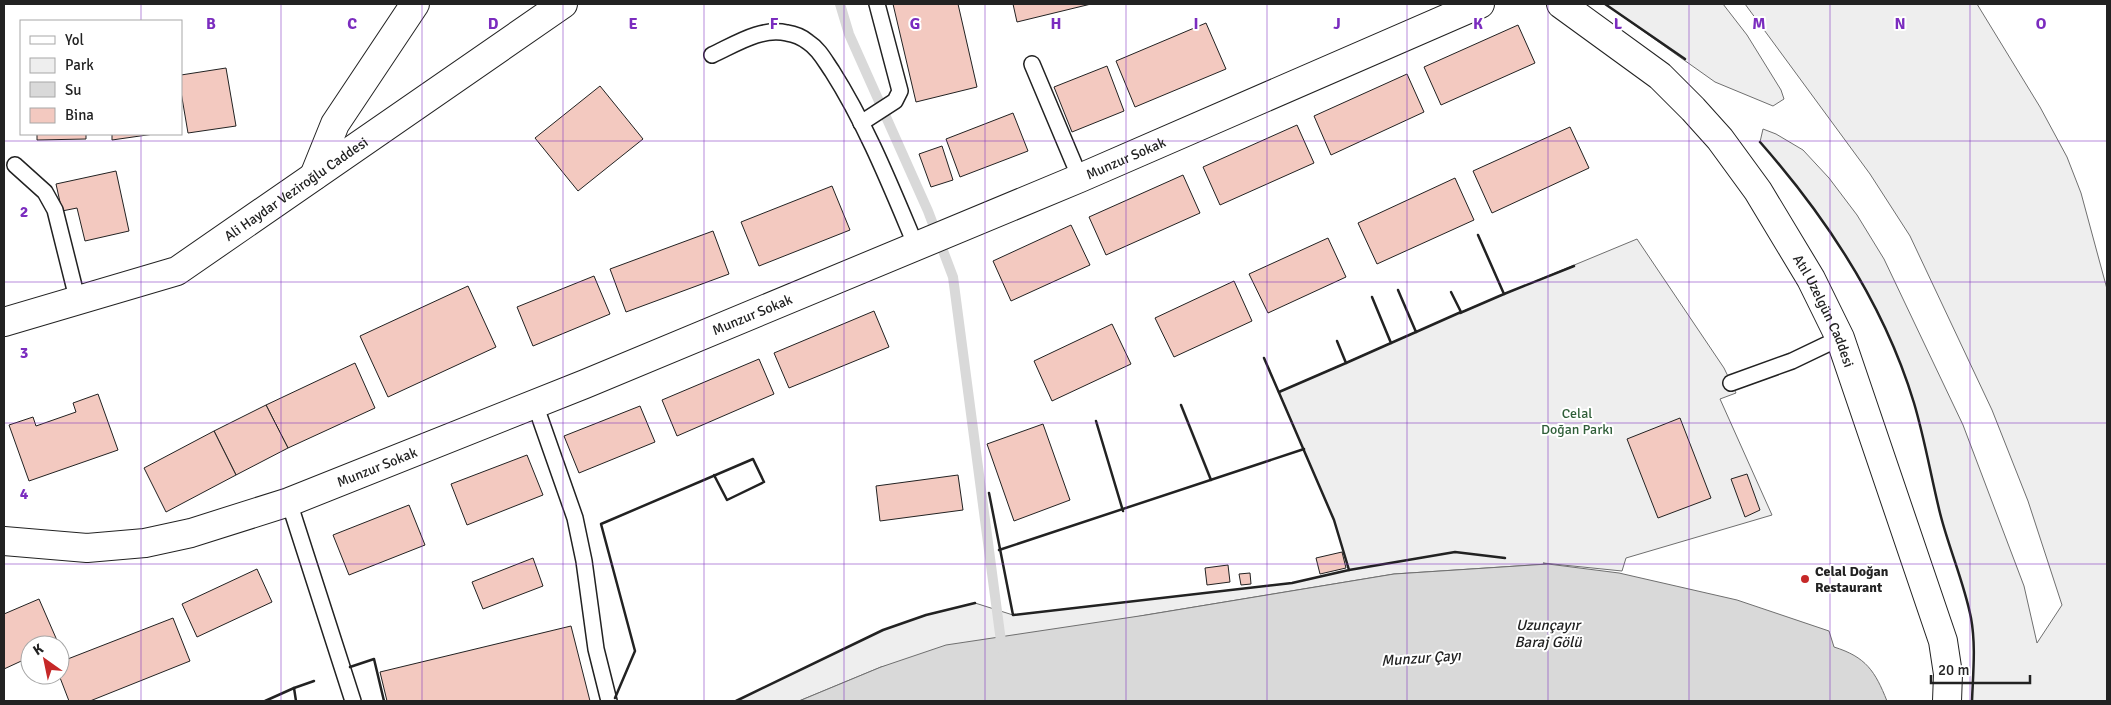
<svg xmlns="http://www.w3.org/2000/svg" width="2111" height="705" font-family="Signika,sans-serif">
<style>
.green{fill:#eee;stroke:#6f6f6f}
.water{fill:#d9d9d9;stroke:#6f6f6f}
.lines{fill:none;stroke-linecap:round;stroke-linejoin:round}
.stream{stroke:#d9d9d9;stroke-width:10}
.building{fill:#f3c9c0;stroke:#222}
.service-casing{stroke:#222;stroke-width:18}
.minor-casing{stroke:#222;stroke-width:30}
.service{stroke:#fff;stroke-width:15}
.minor{stroke:#fff;stroke-width:28}
.wall{stroke:#222;stroke-width:2.5}
.grid{fill:none;stroke:#7b2cbf;stroke-width:1;stroke-opacity:0.55}
.poi-dot{fill:#c62828;stroke:#fff;stroke-width:2}
.labels{text-anchor:middle;stroke-width:4;stroke-linejoin:round;paint-order:stroke}
.street-label{font-size:14px;fill:#222;stroke:#fff}
.park-label{font-size:14px;fill:#2f5e38;stroke:#fff}
.poi-label{font-size:14px;font-weight:bold;fill:#222;stroke:#fff;text-anchor:start}
.water-label{font-size:15px;font-style:italic;fill:#222;stroke:#fff}
.grid-label{font-size:16px;text-anchor:middle;font-weight:bold;fill:#7b2cbf;stroke:#fff;stroke-width:4;stroke-linejoin:round;paint-order:stroke}
</style>
<rect width="100%" height="100%" fill="#fff"/>
<g class="green">
<polygon points="1605,4 1723,4 1747,35 1781,90 1784,99 1773,106 1715,82"/>
<path d="M1745 4H1977L2040 107 2067 157 2081 193 2107 289V701H1972C1973 674 1976 645 1971 618 1964 582 1949 549 1940 513 1931 477 1925 440 1914 403 1885 307 1826 217 1760 142L1763 129 1776 134 1803 150 1829 178 1857 215 1884 259 1963 425 2024 586 2037 643 2062 605 2028 501 1992 410 1910 236 1870 174Z"/>
<polygon points="1637,239 1724,368 1736,393 1720,399 1772,515 1626,558 1622,571 1543,563 1548,564 1394,574 1146,615 881,667 799,701 736,701 883,630 926,615 975,603 1013,615 1292,583 1349,570 1334,520 1279,392 1461,312"/>
</g>
<path class="water" d="M1548 564 1619 573 1737 600 1829 631 1834 647C1866 657 1875 671 1887 701H799L881 667 946 645 1146 615 1394 574Z"/>
<g class="lines">
<polyline class="stream" points="840,4 849,34 928,211 953,277 1002,649"/>
</g>
<g class="building">
<polygon points="893,4 958,4 977,87 916,102"/>
<polygon points="1013,4 1091,4 1017,22"/>
<polygon points="1206,23 1226,69 1135,107 1116,61"/>
<polygon points="1518,25 1535,63 1441,105 1424,67"/>
<polygon points="1107,66 1124,111 1072,132 1054,87"/>
<polygon points="226,68 236,126 188,133 181,92 181,75"/>
<polygon points="1407,74 1424,112 1331,155 1314,116"/>
<polygon points="600,86 643,139 578,191 535,138"/>
<polygon points="1013,113 1028,151 960,177 946,139"/>
<polygon points="1297,125 1314,163 1220,205 1203,167"/>
<polygon points="1570,127 1589,168 1492,213 1473,171"/>
<polygon points="37,134 86,134 86,139 37,140"/>
<polygon points="112,134 154,134 112,140"/>
<polygon points="942,146 953,180 931,187 919,154"/>
<polygon points="116,171 129,231 85,241 77,208 62,211 56,184"/>
<polygon points="1183,175 1200,213 1106,255 1089,217"/>
<polygon points="1455,178 1474,220 1377,264 1358,223"/>
<polygon points="832,186 850,230 759,266 741,222"/>
<polygon points="1071,225 1090,265 1011,301 993,261"/>
<polygon points="713,231 729,274 626,312 610,269"/>
<polygon points="1328,238 1346,277 1268,313 1249,274"/>
<polygon points="594,276 610,314 533,346 517,307"/>
<polygon points="1234,281 1252,321 1174,357 1155,318"/>
<polygon points="468,286 496,347 388,397 360,336"/>
<polygon points="874,311 889,347 789,388 774,353"/>
<polygon points="1112,324 1131,364 1052,401 1034,361"/>
<polygon points="759,359 774,394 677,436 662,400"/>
<polygon points="355,363 375,408 288,448 266,405"/>
<polygon points="98,394 118,450 29,481 9,425 33,417 36,426 76,412 73,403"/>
<polygon points="266,405 288,448 236,475 214,431"/>
<polygon points="640,406 655,442 579,473 564,436"/>
<polygon points="1680,418 1711,498 1658,518 1627,439"/>
<polygon points="1043,424 1070,500 1014,521 987,444"/>
<polygon points="214,431 236,475 166,512 144,468"/>
<polygon points="527,455 543,495 467,525 451,484"/>
<polygon points="1747,474 1760,510 1745,517 1731,479"/>
<polygon points="958,475 963,510 880,521 876,486"/>
<polygon points="409,505 425,545 349,575 333,535"/>
<polygon points="1342,552 1346,568 1320,574 1316,558"/>
<polygon points="533,558 543,586 483,609 472,582"/>
<polygon points="1228,565 1230,582 1207,585 1205,568"/>
<polygon points="257,569 272,602 197,637 182,604"/>
<polygon points="1250,573 1251,584 1241,585 1239,574"/>
<polygon points="39,599 59,645 30,645 30,657 4,669 4,614"/>
<polygon points="173,618 190,661 90,701 69,701 59,675 60,662"/>
<polygon points="571,626 590,701 387,701 380,672"/>
</g>
<g class="lines">
<defs>
<g id="service">
<path d="M712 55C736 44 761 27 787 33 794 34 803 38 808 42 819 49 825 61 832 71 867 126 891 187 916 246"/>
<polyline points="1032,64 1080,178"/>
<polyline points="861,123 895,101 900,91 877,4"/>
<polyline points="15,165 45,192 55,210 78,302"/>
<polyline points="1731,383 1792,361 1840,338"/>
<polyline points="535,404 575,518 584,561 596,649 609,701"/>
<polyline points="289,502 353,701"/>
</g>
<g id="minor">
<path id="s1" d="M1561 4 1660 76 1693 109 1720 139 1758 191 1811 279 1840 338 1943 641 1948 674 1947 701"/>
<polyline points="314,176 335,124 415,4"/>
<path id="s2" d="M4 322 177 271 563 4"/>
<path id="s3" d="M4 541 87 548 145 543 191 533 289 502 585 384 1080 178 1480 4"/>
</g>
</defs>
<use href="#service" class="service-casing"/>
<use href="#minor" class="minor-casing"/>
<use href="#service" class="service"/>
<use href="#minor" class="minor"/>
<g class="wall">
<polyline points="1605,4 1685,59"/>
<path d="M1760 142C1826 217 1885 307 1914 403 1925 440 1931 477 1940 513 1949 549 1964 582 1971 618 1976 645 1973 674 1972 701"/>
<polyline points="1398,290 1416,332 1461,312 1451,292"/>
<polyline points="1504,294 1574,266"/>
<polyline points="1460,313 1504,294 1478,235"/>
<polyline points="1391,343 1416,332"/>
<polyline points="1346,363 1391,343 1372,297"/>
<polyline points="1279,392 1346,363 1337,341"/>
<polyline points="1181,405 1211,480"/>
<polyline points="1096,421 1123,511"/>
<polyline points="989,493 1013,615 1292,583 1349,570 1334,520 1264,358"/>
<polyline points="999,550 1304,449"/>
<polyline points="1349,570 1455,552 1505,558"/>
<polyline points="350,667 374,659 384,701"/>
<polyline points="294,688 314,681"/>
<polyline points="615,698 635,651 601,524 753,459 764,482 727,500 714,475"/>
<polyline points="265,701 294,688 296,701"/>
<polyline points="736,701 883,630 926,615 975,603"/>
</g>
</g>
<path class="grid" d="M141 4V21M281 4V701M422 4V701M563 4V701M704 4V701M844 4V701M985 4V701M1126 4V701M1267 4V701M1407 4V701M1548 4V701M1689 4V701M1830 4V701M1970 4V701M141 134V701M4 141H2107M4 282H2107M4 423H2107M4 564H2107"/>
<circle class="poi-dot" cx="1805" cy="579" r="5"/>
<g class="labels">
<g class="street-label">
<text dy="5" stroke="none"><textPath href="#s3" startOffset="1196">Munzur Sokak</textPath></text>
<text dy="5" stroke="none"><textPath href="#s2" startOffset="325">Ali Haydar Veziroğlu Caddesi</textPath></text>
<text dy="5" stroke="none"><textPath href="#s1" startOffset="411">Atıl Uzelgün Caddesi</textPath></text>
<text dy="5" stroke="none"><textPath href="#s3" startOffset="791">Munzur Sokak</textPath></text>
<text dy="5" stroke="none"><textPath href="#s3" startOffset="386">Munzur Sokak</textPath></text>
</g>
<g class="park-label">
<text x="1577" y="418">Celal<tspan x="1577" dy="16">Doğan Parkı</tspan></text>
</g>
<g class="poi-label">
<text x="1815" y="576">Celal Doğan<tspan x="1815" dy="16">Restaurant</tspan></text>
</g>
<g class="water-label">
<text x="1548" y="630">Uzunçayır<tspan x="1548" dy="17">Baraj Gölü</tspan></text>
<text transform="translate(1421 658) rotate(-4)" y="5">Munzur Çayı</text>
</g>
</g>
<g class="grid-label">
<text x="211" y="29">B</text>
<text x="352" y="29">C</text>
<text x="493" y="29">D</text>
<text x="633" y="29">E</text>
<text x="774" y="29">F</text>
<text x="915" y="29">G</text>
<text x="1056" y="29">H</text>
<text x="1196" y="29">I</text>
<text x="1337" y="29">J</text>
<text x="1478" y="29">K</text>
<text x="1618" y="29">L</text>
<text x="1759" y="29">M</text>
<text x="1900" y="29">N</text>
<text x="2041" y="29">O</text>
<text x="24" y="217">2</text>
<text x="24" y="358">3</text>
<text x="24" y="499">4</text>
</g>
<rect width="2111" height="705" fill="none" stroke="#222222" stroke-width="10"/>
<rect x="20" y="20" width="162" height="115" fill="#ffffff" stroke="#a7a7a7"/>
<rect x="30" y="36" width="25" height="8" fill="#ffffff" stroke="#a7a7a7"/>
<text x="65" y="45" font-size="15" fill="#222222">Yol</text>
<rect x="30" y="58" width="25" height="15" fill="#eeeeee" stroke="#a7a7a7"/>
<text x="65" y="70" font-size="15" fill="#222222">Park</text>
<rect x="30" y="82" width="25" height="15" fill="#d9d9d9" stroke="#a7a7a7"/>
<text x="65" y="95" font-size="15" fill="#222222">Su</text>
<rect x="30" y="108" width="25" height="15" fill="#f3c9c0" stroke="#a7a7a7"/>
<text x="65" y="120" font-size="15" fill="#222222">Bina</text>
<g transform="translate(45 660) rotate(327)"><circle r="24" fill="#ffffff" stroke="#a7a7a7"/>
<path d="M0-4L9 19L0 12L-9 19Z" fill="#c62828"/>
<text y="-8" font-size="14" font-weight="bold" text-anchor="middle" fill="#222222">K</text>
</g>
<path d="M1931 675v8h99v-8" fill="none" stroke="#222222" stroke-width="2.5"/>
<text x="1938" y="675" font-size="15" fill="#222222" stroke="#ffffff" stroke-width="4" paint-order="stroke">20 m</text>
</svg>
